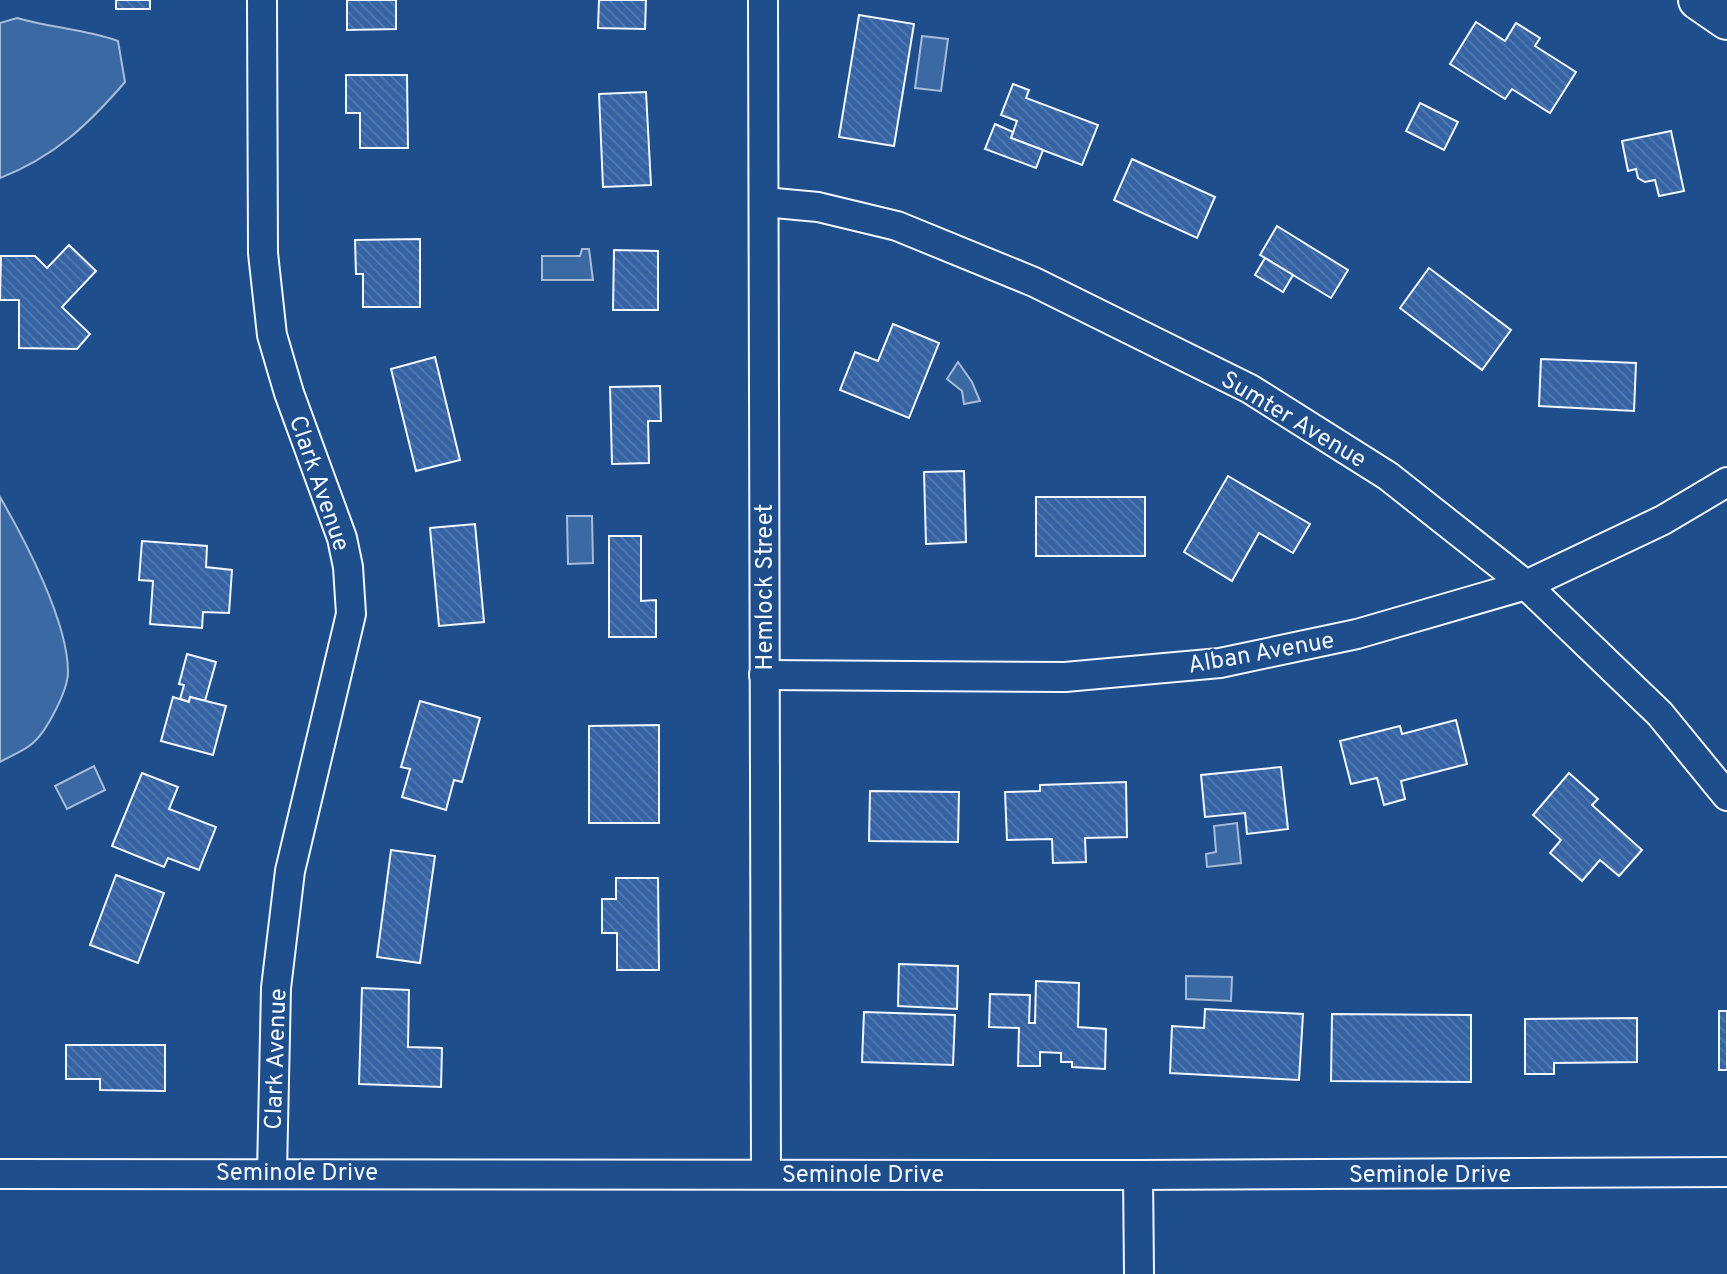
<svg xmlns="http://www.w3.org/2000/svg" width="1727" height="1274" font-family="Overpass,sans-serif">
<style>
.water{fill:#3b69a3;stroke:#a8bbd7;stroke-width:2}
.building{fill:url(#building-back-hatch);stroke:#f2f6ff;stroke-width:2}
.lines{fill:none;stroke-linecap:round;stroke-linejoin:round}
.street-casing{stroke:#f2f6ff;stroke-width:32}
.secondary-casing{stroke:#f2f6ff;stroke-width:42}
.street{stroke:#1f4e8c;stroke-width:28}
.secondary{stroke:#1f4e8c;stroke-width:38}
.labels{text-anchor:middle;stroke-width:5;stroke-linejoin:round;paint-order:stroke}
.street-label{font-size:24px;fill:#f2f6ff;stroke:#1f4e8c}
</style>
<defs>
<pattern id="building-back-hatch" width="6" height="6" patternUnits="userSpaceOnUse" patternTransform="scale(1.75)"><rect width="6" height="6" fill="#3563a3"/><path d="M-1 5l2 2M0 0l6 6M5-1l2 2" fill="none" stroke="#537ab1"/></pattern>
</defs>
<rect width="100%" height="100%" fill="#1f4e8c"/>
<g class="water">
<path d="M17 18C51 28 84 29 118 41L125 82C88 125 54 157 0 178V23Z"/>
<polygon points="922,36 948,39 941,91 915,88"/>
<polygon points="582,249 589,249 593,280 542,280 542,256 580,256"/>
<polygon points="958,362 972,382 980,401 964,404 962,391 947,379"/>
<path d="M0 497C25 540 68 622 68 672 68 690 47 731 33 743 24 751 10 756 0 762Z"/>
<polygon points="567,516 592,516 593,563 568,564"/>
<polygon points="94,766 105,790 67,809 55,786"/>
<polygon points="1237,823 1241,863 1207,867 1206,854 1216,852 1214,826"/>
<polygon points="1186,976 1232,977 1231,1001 1186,999"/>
</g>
<g class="building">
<rect x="116" y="0" width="34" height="9"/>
<polygon points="347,0 396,0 396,29 347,30"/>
<polygon points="599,0 646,0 645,29 598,28"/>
<polygon points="859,15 914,24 894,146 839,137"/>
<polygon points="1476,22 1505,41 1516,23 1540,38 1535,46 1576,72 1550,113 1512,89 1505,99 1450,64"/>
<polygon points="346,75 407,75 408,148 360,148 360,113 346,113"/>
<polygon points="1013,84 1029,90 1026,98 1098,125 1082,165 1011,138 1017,121 1001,115"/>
<polygon points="646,92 651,185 603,187 599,94"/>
<polygon points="1420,103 1458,122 1444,150 1406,131"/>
<polygon points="995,124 1013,132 1011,138 1043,150 1036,168 985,149"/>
<polygon points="1671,131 1684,191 1659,196 1655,180 1645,182 1638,178 1636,169 1628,171 1622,141"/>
<polygon points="1132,159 1215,197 1197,238 1114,200"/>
<polygon points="1277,226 1348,270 1331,298 1260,255"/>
<polygon points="420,239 420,307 363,307 363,274 356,274 355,240"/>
<polygon points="69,245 96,271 62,307 90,334 77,349 19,348 19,300 0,300 1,256 35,256 47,268"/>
<polygon points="614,250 658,251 658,310 613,310"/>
<polygon points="1265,258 1293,275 1283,292 1255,275"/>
<polygon points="1429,268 1511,330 1482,370 1400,308"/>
<polygon points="893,324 939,343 909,418 840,390 855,352 878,361"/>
<polygon points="435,357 460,460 416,471 391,369"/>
<polygon points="1541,359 1636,363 1634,411 1539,406"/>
<polygon points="660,386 661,421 648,421 649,463 612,464 610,387"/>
<polygon points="964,471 966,542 926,544 924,472"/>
<polygon points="1228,476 1310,524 1293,553 1259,533 1232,581 1184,552"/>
<rect x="1036" y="497" width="109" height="59"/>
<polygon points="475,524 484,622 439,626 430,528"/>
<polygon points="609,536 641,536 641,601 656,600 656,637 609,637"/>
<polygon points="142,541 207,546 206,567 232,570 229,613 203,612 202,628 150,624 153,581 139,580"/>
<polygon points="187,654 216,662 205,701 190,697 189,702 180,699 184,685 179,684"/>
<polygon points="173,697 189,702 190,697 226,706 213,755 161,741"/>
<polygon points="420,701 480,718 462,782 454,780 446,810 402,797 410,769 401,767"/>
<polygon points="1456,720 1467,764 1401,781 1405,799 1384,805 1377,778 1351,784 1340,741 1400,726 1402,734"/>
<polygon points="659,725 659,823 589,823 589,726"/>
<polygon points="1281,767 1288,829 1247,834 1245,813 1205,817 1201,775"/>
<polygon points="142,773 178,787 169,809 216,827 199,870 168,858 164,867 112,846"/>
<polygon points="1569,773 1598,799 1592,805 1642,850 1619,876 1600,860 1582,881 1550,853 1561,840 1533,815"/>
<polygon points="1126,782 1127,837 1085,838 1086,862 1053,863 1052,839 1007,840 1005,792 1040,791 1040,785"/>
<polygon points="870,791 959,792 958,842 869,841"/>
<polygon points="391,850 435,856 420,963 377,957"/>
<polygon points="116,875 164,893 138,963 90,945"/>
<polygon points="616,878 658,878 659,970 617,970 617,933 602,933 602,899 616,899"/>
<polygon points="899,964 958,966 957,1009 898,1006"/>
<polygon points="1036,981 1079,983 1078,1027 1106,1029 1105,1069 1072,1067 1072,1062 1061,1062 1061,1053 1040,1052 1040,1066 1018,1066 1019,1028 989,1027 990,994 1030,995 1029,1023 1035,1023"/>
<polygon points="362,988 409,990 408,1047 442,1048 441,1087 359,1084"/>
<polygon points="1205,1009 1303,1014 1299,1080 1170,1073 1172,1026 1204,1028"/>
<rect x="1719" y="1011" width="8" height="59"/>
<polygon points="864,1012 955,1015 953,1065 862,1062"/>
<polygon points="1332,1014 1471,1015 1471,1082 1331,1081"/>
<polygon points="1637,1018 1637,1062 1554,1063 1554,1074 1525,1074 1525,1019"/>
<polygon points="66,1045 165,1045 165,1091 100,1090 100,1079 66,1079"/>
</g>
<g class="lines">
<defs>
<g id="street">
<polyline points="262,0 263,253 272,335 289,393 342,538 348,567 351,614 290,871 276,988 272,1172"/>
<polyline points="763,0 766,1174"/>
<polyline points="764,202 818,207 897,226 1034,282 1250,389 1388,476 1526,585 1660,714 1727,796"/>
<polyline points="764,675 1065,677 1220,663 1357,634 1526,585 1663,520 1727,482"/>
<polyline points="0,1174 1138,1175 1727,1172"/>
<polyline points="1138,1175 1139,1274"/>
</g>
<polyline id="secondary" points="1698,0 1727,20"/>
</defs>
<use href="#street" class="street-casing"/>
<use href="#secondary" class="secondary-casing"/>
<use href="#street" class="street"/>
<use href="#secondary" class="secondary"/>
</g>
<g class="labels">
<g class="street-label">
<text transform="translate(1294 419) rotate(31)" y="8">Sumter Avenue</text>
<text transform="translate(320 483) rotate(71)" y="8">Clark Avenue</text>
<text transform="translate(764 587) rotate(-90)" y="8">Hemlock Street</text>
<text transform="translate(1261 652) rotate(-10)" y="8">Alban Avenue</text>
<text transform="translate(275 1059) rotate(-88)" y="8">Clark Avenue</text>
<text x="297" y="1180">Seminole Drive</text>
<text x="863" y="1182">Seminole Drive</text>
<text x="1430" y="1182">Seminole Drive</text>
</g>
</g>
</svg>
